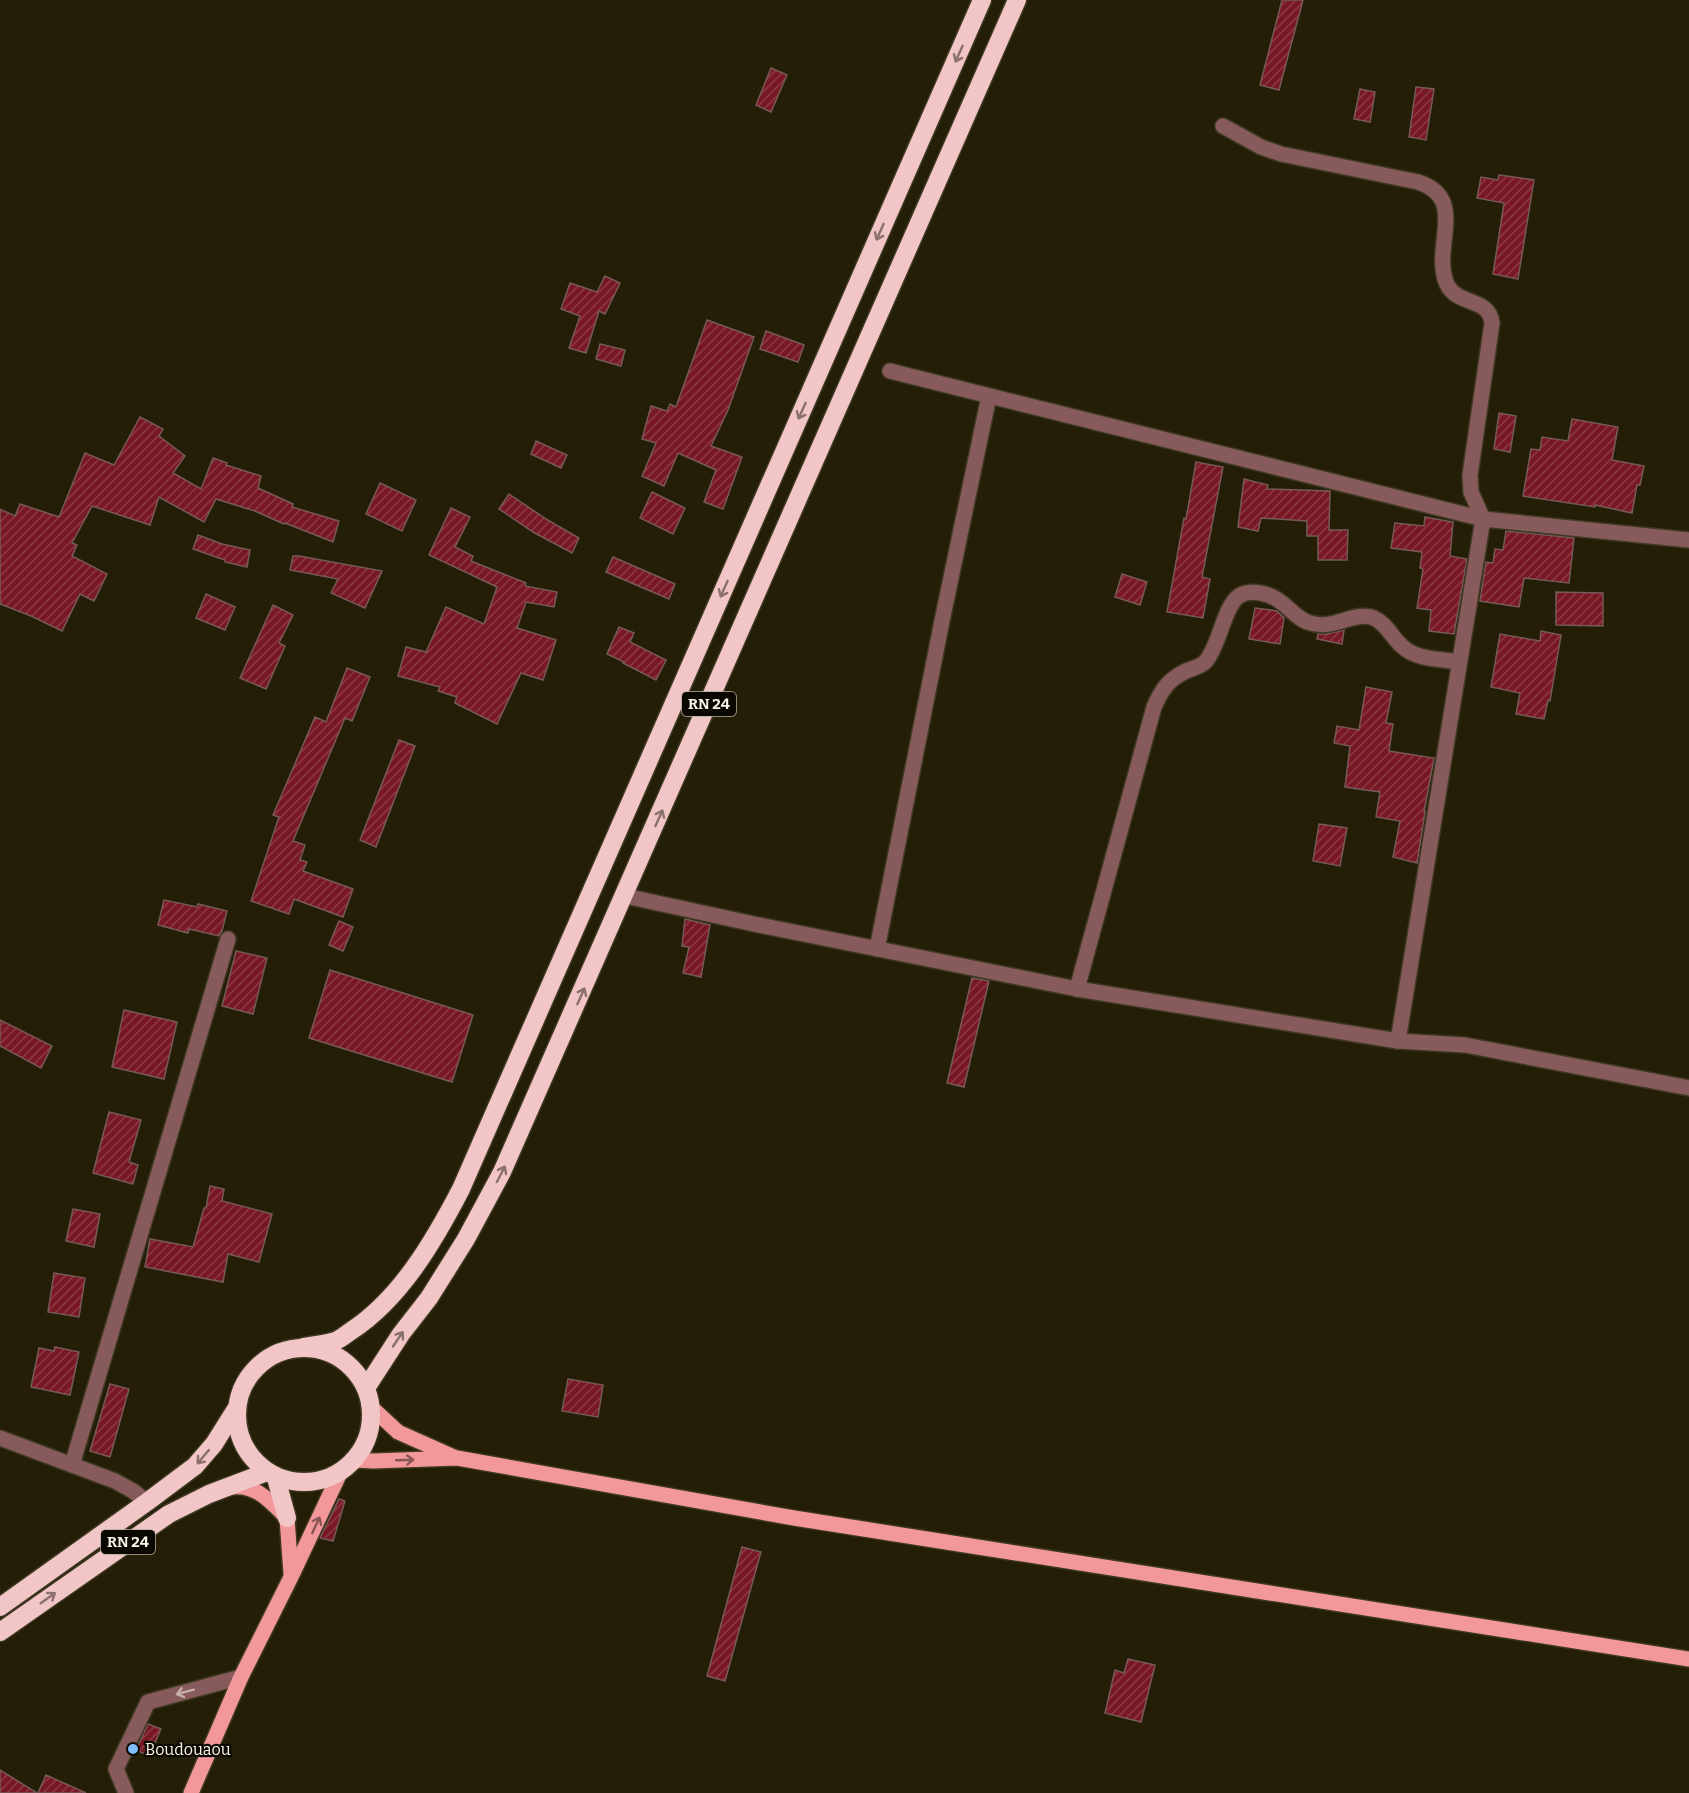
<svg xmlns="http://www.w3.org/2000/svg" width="1689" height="1793" font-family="Bitter,serif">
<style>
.building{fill:url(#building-hatch);stroke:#775959;stroke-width:1.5}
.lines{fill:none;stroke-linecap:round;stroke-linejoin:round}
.minor-casing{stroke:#3e3821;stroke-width:18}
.major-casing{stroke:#3e3821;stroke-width:18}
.highway-casing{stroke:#3e3821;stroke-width:21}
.minor{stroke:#875b5c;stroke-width:15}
.major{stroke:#f2979a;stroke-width:15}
.highway{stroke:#f2c5c6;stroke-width:18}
.oneway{stroke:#8a706e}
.oneway2{stroke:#8a5756}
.oneway3{stroke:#c6afa8}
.poi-dot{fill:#81bdfa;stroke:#0b0802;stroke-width:2}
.labels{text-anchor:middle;stroke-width:4.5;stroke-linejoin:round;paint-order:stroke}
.shield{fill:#0b0802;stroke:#b2ada2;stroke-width:1.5}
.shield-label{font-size:15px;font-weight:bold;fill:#f9f4e6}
.poi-label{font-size:16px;fill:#f9f4e6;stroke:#0b0802;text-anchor:start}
</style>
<defs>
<pattern id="building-hatch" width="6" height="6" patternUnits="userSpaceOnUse" patternTransform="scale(1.5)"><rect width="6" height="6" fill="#781823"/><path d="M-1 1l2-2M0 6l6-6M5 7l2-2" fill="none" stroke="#8c3a43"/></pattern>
</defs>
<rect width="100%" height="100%" fill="#251e06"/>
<g class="building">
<polygon points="1282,0 1303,0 1279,90 1260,85"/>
<polygon points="771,68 787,75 771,112 756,105"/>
<polygon points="1416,87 1434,89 1426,140 1409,137"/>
<polygon points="1360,89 1375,92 1370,122 1354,119"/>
<polygon points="1499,175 1534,180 1518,279 1493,274 1504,203 1477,198 1481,177 1498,180"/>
<polygon points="605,276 620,283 605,314 599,311 586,353 569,348 580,316 561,309 570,283 597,292"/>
<polygon points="707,320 754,337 728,410 711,446 742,457 723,509 704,502 716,470 678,453 664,486 642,476 656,443 642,439 651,406 667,411 670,404 676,407"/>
<polygon points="766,331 804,345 798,362 760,349"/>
<polygon points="600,344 625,350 621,366 596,359"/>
<polygon points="1499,413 1516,416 1510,452 1494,449"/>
<polygon points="140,417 163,429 159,436 185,456 173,473 201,489 213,458 227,463 226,465 261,476 258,488 293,504 292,507 339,521 333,542 285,523 284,524 255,511 216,499 204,522 159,497 150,525 92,506 72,543 77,545 72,556 107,574 94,601 80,594 62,631 31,616 0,604 0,509 15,516 20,504 59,517 85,453 114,465"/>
<polygon points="1572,419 1618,427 1612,460 1644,466 1640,485 1637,485 1632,513 1595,505 1595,507 1523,496 1531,449 1540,450 1542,437 1568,441"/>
<polygon points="536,441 567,455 561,468 531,454"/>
<polygon points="1196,462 1223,467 1202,577 1210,579 1203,618 1167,612 1184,518 1186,519"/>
<polygon points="1244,479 1268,485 1267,489 1330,491 1329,530 1348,530 1347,560 1318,560 1318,536 1307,536 1307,521 1261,518 1258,531 1238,527"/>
<polygon points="380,483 416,500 402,531 366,514"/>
<polygon points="652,492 685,508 673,534 640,518"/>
<polygon points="509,494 546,519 579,538 572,553 533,532 499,509"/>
<polygon points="451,508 470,517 455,547 473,556 471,561 526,583 525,586 557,592 554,607 526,602 517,628 556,640 543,680 521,673 497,724 455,703 457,697 438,691 440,687 398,676 406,647 426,652 446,607 484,624 497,587 429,555"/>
<polygon points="1425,517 1453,522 1450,556 1467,559 1454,634 1429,631 1431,610 1417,608 1423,569 1420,568 1422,552 1391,548 1395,523 1424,526"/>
<polygon points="1506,531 1574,538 1569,583 1524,578 1519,607 1480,601 1486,562 1493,563 1495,549 1503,550"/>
<polygon points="198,535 222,544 250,550 247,567 225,562 225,560 193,549"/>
<polygon points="293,556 299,556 382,571 365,608 331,593 338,579 290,570"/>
<polygon points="613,557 675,584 669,599 606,572"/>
<polygon points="1122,574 1147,582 1140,605 1115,597"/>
<polygon points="1556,592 1603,593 1603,626 1556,625"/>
<polygon points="206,594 235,607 225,630 196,618"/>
<polygon points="273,605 293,615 279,643 285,646 266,689 240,678"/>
<polygon points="1255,608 1277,611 1284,618 1280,644 1249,639"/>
<polygon points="619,627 634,633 630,642 666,660 656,680 623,663 624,662 607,654"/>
<polygon points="1344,630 1342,644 1317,639 1318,634 1327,634"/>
<polygon points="1541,631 1561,635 1550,701 1548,700 1544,719 1516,714 1520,693 1491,687 1500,634 1540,641"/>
<polygon points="347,668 370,677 352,721 345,718 293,841 305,845 300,860 307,862 303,871 353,889 343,917 294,899 289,914 251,901 279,817 273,815 315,717 326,722"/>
<polygon points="1366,687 1392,692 1386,723 1393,724 1389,751 1434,758 1424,812 1425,812 1417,863 1393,857 1400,821 1376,817 1380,792 1345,787 1350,746 1334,743 1337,726 1359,730"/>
<polygon points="399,740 415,746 376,847 360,840"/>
<polygon points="1319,824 1347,828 1340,866 1313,861"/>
<polygon points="164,900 197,907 198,904 227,911 222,931 219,936 189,929 188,933 158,925"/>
<polygon points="685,919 710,925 701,977 683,973 689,947 682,946"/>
<polygon points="339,921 353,927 343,951 329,945"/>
<polygon points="236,951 267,958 253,1014 222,1006"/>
<polygon points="330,970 473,1015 452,1082 309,1038"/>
<polygon points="972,978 989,981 964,1087 947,1083"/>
<polygon points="124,1010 177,1022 164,1079 112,1067"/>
<polygon points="0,1020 52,1046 41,1068 0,1046"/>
<polygon points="109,1112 141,1120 129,1162 138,1165 133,1184 93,1173"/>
<polygon points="210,1186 224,1189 222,1201 272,1214 259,1262 228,1254 223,1282 145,1267 150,1239 193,1247 204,1208 206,1208"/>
<polygon points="73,1209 100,1214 94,1247 66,1241"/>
<polygon points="54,1273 85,1278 79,1317 48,1312"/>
<polygon points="55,1347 79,1352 70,1395 31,1387 39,1348 54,1351"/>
<polygon points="568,1379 603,1385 598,1417 562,1411"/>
<polygon points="110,1384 129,1389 110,1457 90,1451"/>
<polygon points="339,1499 345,1501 333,1541 320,1538"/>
<polygon points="742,1547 761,1552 725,1681 707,1676"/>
<polygon points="1128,1659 1155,1665 1141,1722 1105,1713 1115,1670 1124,1673"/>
<polygon points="148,1724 161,1729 149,1756 136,1750"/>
<polygon points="0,1770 37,1793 0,1793"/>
<polygon points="46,1775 86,1793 38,1793"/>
</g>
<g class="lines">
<defs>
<g id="minor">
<path d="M1223 126 1261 147 1281 154 1418 182C1467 198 1434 243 1445 279 1453 308 1489 295 1492 323L1470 475 1471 492 1483 519 1689 540"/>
<polyline points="890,371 1483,519 1398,1041 1465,1045 1689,1088"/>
<polyline points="625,896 754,924 1077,989 1398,1041"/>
<polyline points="877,949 942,621 989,396"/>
<path d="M1077 989 1154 707C1162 689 1168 680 1186 671 1193 668 1201 667 1206 661 1220 644 1224 606 1239 596 1250 589 1268 593 1278 600 1289 607 1295 617 1307 622 1334 632 1353 610 1374 618 1387 624 1392 638 1403 647 1417 660 1441 659 1459 662"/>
<polyline points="0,1438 115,1481 133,1491 147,1502"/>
<polyline points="72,1465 228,939"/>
<polyline points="126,1793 116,1769 148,1702 241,1677"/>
</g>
<g id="major">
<polyline points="371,1407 398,1432 454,1457"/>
<polyline points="354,1460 373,1461 457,1458 794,1518 1689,1659"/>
<path d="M232 1487C256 1484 271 1502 287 1518L291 1574"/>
<polyline points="191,1793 241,1677 291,1577 340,1473"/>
</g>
<g id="highway">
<path d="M303 1347C314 1345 325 1344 335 1341 341 1339 346 1334 351 1331 401 1298 434 1241 461 1189L982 0"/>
<circle cx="304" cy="1415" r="67"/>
<polyline points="366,1388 401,1334 429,1298 466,1239 502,1172 1017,0"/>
<polyline points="276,1478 287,1518"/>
<polyline points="0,1607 147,1502 195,1466 214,1444 236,1409"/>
<polyline points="0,1632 169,1514 209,1494 267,1472"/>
</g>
</defs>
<use href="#minor" class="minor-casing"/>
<use href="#major" class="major-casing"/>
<use href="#highway" class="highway-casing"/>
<use href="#minor" class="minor"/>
<use href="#major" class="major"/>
<use href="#highway" class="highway"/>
</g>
<defs><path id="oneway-shaft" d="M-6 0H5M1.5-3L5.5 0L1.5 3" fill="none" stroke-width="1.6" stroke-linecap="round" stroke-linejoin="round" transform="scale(1.5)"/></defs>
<g class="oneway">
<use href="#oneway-shaft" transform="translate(959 54) rotate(114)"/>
<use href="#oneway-shaft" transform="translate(880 232) rotate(114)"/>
<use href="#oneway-shaft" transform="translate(802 411) rotate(114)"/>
<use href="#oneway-shaft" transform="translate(724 589) rotate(114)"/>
<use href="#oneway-shaft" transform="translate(659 818) rotate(-66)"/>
<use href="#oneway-shaft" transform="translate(581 996) rotate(-66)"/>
<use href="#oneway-shaft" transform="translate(501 1174) rotate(-63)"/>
<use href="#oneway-shaft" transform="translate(398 1339) rotate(-56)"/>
<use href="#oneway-shaft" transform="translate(203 1457) rotate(130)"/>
<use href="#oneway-shaft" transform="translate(48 1598) rotate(-35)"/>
</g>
<g class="oneway2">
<use href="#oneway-shaft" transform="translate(405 1460) rotate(-2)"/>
<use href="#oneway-shaft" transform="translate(316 1525) rotate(-65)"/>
</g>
<use class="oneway3" href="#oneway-shaft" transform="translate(185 1692) rotate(165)"/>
<circle class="poi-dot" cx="133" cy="1749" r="6"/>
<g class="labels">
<g class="shield">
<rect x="682" y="692" width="54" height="24" rx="4.5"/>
<rect x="101" y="1530" width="54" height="24" rx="4.5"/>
</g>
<g class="shield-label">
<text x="709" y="709">RN 24</text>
<text x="128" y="1547">RN 24</text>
</g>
<g class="poi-label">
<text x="145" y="1755">Boudouaou</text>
</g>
</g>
</svg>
